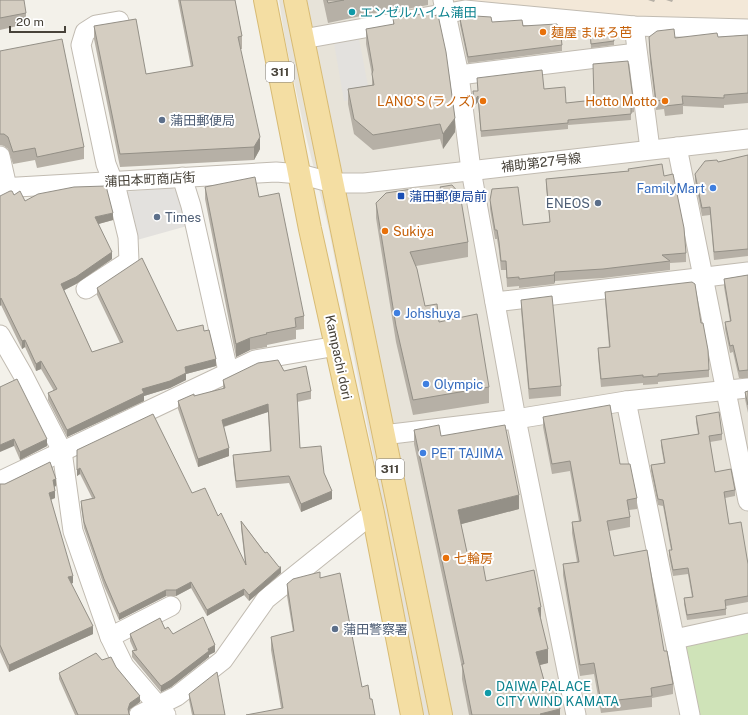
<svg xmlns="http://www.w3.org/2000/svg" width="748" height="715" font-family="'Public Sans','Noto Sans JP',sans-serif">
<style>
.residential{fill:#e7e3d9}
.commercial{fill:#f3e8d8}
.green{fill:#cfe3b8}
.parking{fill:#e3e1de}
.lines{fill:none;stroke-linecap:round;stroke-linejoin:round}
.minor-casing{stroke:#c1bbb1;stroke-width:21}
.major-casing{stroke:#d8bb74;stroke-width:24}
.minor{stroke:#fff;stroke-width:19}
.major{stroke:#f4dea3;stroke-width:22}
.wall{fill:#b6b0a6}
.shaded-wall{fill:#949087}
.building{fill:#d4cdc1;stroke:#949087}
.culture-dot{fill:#0f9aa8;stroke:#fff;stroke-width:1.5}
.food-dot{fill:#e8710a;stroke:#fff;stroke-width:1.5}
.service-dot{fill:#5c6f8a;stroke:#fff;stroke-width:1.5}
.shop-dot{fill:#3f7fe0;stroke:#fff;stroke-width:1.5}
.transit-dot{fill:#1a4fb4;stroke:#fff;stroke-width:1.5}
.labels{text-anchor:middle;stroke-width:4;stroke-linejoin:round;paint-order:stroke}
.shield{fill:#fff;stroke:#7e7b74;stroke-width:1}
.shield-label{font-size:12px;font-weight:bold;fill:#474239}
.culture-label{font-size:13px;fill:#0d838f;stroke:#fff;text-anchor:start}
.food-label{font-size:13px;fill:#c56008;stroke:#fff;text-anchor:start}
.service-label{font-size:13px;fill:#4e5e75;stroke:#fff;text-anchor:start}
.street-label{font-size:13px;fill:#474239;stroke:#fff}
.shop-label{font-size:13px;fill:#366cbe;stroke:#fff;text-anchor:start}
.transit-label{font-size:13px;fill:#164399;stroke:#fff;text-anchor:start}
</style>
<rect width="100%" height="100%" fill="#f3f1ea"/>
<polygon class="residential" points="279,0 453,0 455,8 748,27 748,630 697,715 424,715 329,230 304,128 285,39"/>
<polygon class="commercial" points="453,0 748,0 748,28 455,8"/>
<polygon class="green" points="748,630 748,715 697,715 684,647 690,641"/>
<g class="parking">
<polygon points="359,39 370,96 344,101 334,43"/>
<polygon points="172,188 179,192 187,226 137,240 122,192"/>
</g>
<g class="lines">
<defs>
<g id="minor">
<polyline points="443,0 459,75 471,170 516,419 576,715"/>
<polyline points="634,26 650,149"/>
<polyline points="303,39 465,10 634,26 748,29"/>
<polyline points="459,75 637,53"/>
<polyline points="677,147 748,501"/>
<polyline points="0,156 7,187"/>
<polyline points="182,177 191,206 228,371"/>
<polyline points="0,188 276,172 300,174 333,183 364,183 748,139"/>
<polyline points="86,289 129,261 128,237 117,192 106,164 81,45 85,32 96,25 119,21"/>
<polyline points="495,302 748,272"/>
<polyline points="0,335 23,375 62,451 73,531 110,637 124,666 166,715"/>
<polyline points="626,401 690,715"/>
<polyline points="383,435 516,419 626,401 748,388"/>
<polyline points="0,481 255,360 337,346"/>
<polyline points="110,637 171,606"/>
<polyline points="675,639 748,623"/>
<polyline points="139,715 177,696 223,660 266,599 373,513"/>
</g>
<g id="major">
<polyline points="265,0 310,229 373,513 412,715"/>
<polyline points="295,0 441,715"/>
</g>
</defs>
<use href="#minor" class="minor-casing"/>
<use href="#major" class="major-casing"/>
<use href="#minor" class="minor"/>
<use href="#major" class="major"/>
</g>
<g class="wall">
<polygon points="0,0 26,13 26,24 0,30"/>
<polygon points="178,0 235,0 242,36 242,49 240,49 260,149 254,160 120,167 94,39 94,26 146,74 191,67"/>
<polygon points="323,0 428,0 428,5 390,12 389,10 328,23"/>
<polygon points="648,0 655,0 654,2"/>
<polygon points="666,0 673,0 672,2"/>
<polygon points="393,19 455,132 443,149 440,139 373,150 354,134 348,104 348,89 372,85 372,75 366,44 366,29 393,25"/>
<polygon points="460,19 558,29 562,45 562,51 468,63 460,25"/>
<polygon points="590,32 614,41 614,45 591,48"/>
<polygon points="748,35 748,103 724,105 724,108 683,106 683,114 665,116 664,109 656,110 650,62 649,37 675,38 718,37"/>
<polygon points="0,51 84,147 84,159 37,168 35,160 13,164 8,149 4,146 0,145"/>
<polygon points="477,78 544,89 566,103 594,100 634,106 634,112 631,113 631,120 568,125 568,129 481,137 478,102 474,106 473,97 473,91 478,91"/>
<polygon points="748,155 748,256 714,260 710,215 702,216 695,181 695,174 718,162"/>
<polygon points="628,169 664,176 686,253 686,262 670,263 670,270 603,278 555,281 554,284 519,288 519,286 507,287 506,270 501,270 499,251 497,239 495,239 490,209 490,200 523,225 550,222 546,188 546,179 628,171"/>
<polygon points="205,187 259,197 304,316 304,329 296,330 296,339 267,345 267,347 250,350 236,357 205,199"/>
<polygon points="440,187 468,242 468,257 416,266 425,306 439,322 489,387 489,403 413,415 396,342 376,218 376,203 413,194 440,189"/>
<polygon points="14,195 25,201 113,220 98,224 112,259 76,284 64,290 92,352 120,343 97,295 97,288 177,331 204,331 216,366 186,374 186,380 170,388 144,396 144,401 67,437 48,400 48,393 54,391 41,369 36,371 25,347 22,349 1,305 0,306"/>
<polygon points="748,275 748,378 739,378 733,352 730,353 725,329 725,322 730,321 724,287 724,279"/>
<polygon points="605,292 701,323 709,370 709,377 658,382 658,384 643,385 643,383 601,387 598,356 598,348 609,347 605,300"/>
<polygon points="521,300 561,386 561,396 529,399 521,310"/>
<polygon points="284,371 311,391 311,399 297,402 300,448 324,473 332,499 301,512 289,483 236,488 233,462 233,455 270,451 268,412 224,427 229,456 198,467 178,409 178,401 194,396 223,389 223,380"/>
<polygon points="0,387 47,446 20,460 14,446"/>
<polygon points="748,391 748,413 745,399 745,392"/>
<polygon points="696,416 722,434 722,440 710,442 715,472 735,490 735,496 725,498 729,524 748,564 748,602 726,606 726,615 687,620 684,604 684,598 692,597 688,574 673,576 669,556 669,550 671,550 663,506 658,505 651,471 651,465 664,463 661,446 661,440 698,434 696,422"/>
<polygon points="543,417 620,464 637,498 637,509 629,510 630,517 630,527 609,531 614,556 664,651 673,684 673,694 652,698 652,707 601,713 594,674 580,676 563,575 563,564 577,562 572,533 572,522 579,521 570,471 552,474 543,427"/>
<polygon points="414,430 441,436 519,509 461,524 468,557 486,581 541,618 548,663 540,665 545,684 560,715 469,715 462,679 462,668 414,444"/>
<polygon points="77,450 192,493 218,516 245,563 241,528 241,521 281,573 249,601 244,595 207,616 191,588 176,596 166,596 119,620 104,586 84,528 81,507 81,501 92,498 80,474 77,476"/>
<polygon points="0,484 56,486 54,487 55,498 51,500 73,583 71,584 93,634 9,672 0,652"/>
<polygon points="320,578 362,687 370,699 281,708 271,650 271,637 293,632 287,596 287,584"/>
<polygon points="165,629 173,634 215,652 209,655 209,657 171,687 161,692 132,657 132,651 134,650 130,641 130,634"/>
<polygon points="102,660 116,667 140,702 130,709 129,712 130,715 75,715 59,679 59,673"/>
<polygon points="189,694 225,715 192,715 189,700"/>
</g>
<g class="shaded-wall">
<polygon points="478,96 478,102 474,106 474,101"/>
<polygon points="455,118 455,132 443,149 443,134"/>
<polygon points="260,137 260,149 254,160 254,147"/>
<polygon points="113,213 113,220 95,225 95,217"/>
<polygon points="112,252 112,259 76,284 61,292 61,284"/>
<polygon points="555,272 555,281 554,284 554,275"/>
<polygon points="1,298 1,305 0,306 0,299"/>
<polygon points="250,338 250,350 236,357 236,344"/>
<polygon points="25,340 25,347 22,349 22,341"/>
<polygon points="216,359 216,366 186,374 186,380 170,388 144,396 144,401 67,437 67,430 142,389 185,367"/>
<polygon points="41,361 41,369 36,371 36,364"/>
<polygon points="268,404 268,412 222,427 222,420"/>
<polygon points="14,439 14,446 0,452 0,445"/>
<polygon points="47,439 47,446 20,460 20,452"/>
<polygon points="229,448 229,456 198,467 198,459"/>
<polygon points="80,468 80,474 77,476 77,470"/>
<polygon points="56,479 56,486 53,487 53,480"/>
<polygon points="55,491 55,498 49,500 49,493"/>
<polygon points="332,491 332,499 301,512 301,504"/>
<polygon points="519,495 519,509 458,525 458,510"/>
<polygon points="281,567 281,573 249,601 249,595"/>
<polygon points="73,576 73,583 68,584 68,577"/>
<polygon points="191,582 191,588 176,596 176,590"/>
<polygon points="244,589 244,595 207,616 207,610"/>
<polygon points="166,590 166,596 119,620 119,614"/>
<polygon points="541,607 541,621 538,608"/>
<polygon points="93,626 93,634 9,672 9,665"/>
<polygon points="215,645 215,652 209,655 209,657 171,687 161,692 161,686 208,649"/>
<polygon points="548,649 548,663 536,666 536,652"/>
<polygon points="140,696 140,702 130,709 128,715 128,709 130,703"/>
<polygon points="560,709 560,715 540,715 540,714"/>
</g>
<g class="building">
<polygon points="0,0 24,0 26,13 0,18"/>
<polygon points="180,0 235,0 242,36 238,37 260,137 254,147 120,154 94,26 136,19 146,74 193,66"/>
<polygon points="327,0 344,0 328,3"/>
<polygon points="432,12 432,16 438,15 446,52 455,118 443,134 440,124 373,135 354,119 348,89 374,85 372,74 373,70 366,29 394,24 393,19"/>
<polygon points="475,16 491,17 492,22 522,20 523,26 557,24 558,29 560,29 562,45 468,57 460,19"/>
<polygon points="674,29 675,38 717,33 718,37 748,35 748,93 724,95 724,98 682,96 683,104 665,106 664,100 656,101 650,52 649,37 657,31"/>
<polygon points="590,32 613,32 614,41 591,44"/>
<polygon points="62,39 84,147 37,157 35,148 13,152 8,137 4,134 0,134 0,51"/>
<polygon points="628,61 634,106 631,107 631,114 568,120 568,123 481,131 478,96 474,101 473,91 478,91 477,78 542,70 544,89 565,87 566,103 594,100 593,64"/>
<polygon points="748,155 748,249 714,252 710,207 702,208 695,174 705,161 717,160 718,162"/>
<polygon points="662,164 664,176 673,174 684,228 686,253 662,255 670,261 603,269 555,272 554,275 519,279 519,277 507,278 506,261 501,261 499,242 497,230 495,230 490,200 492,189 518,187 523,225 550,222 546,179 629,171 628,169"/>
<polygon points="255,177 259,197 279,193 304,316 295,318 296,327 266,333 267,334 250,338 236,344 205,187"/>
<polygon points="452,185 460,194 468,242 410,252 417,269 425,306 437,304 439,322 477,314 489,387 413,400 396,326 376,203 386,193 412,189 413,194 441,189 440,187"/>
<polygon points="106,186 113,213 95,217 112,252 76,277 61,284 92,352 123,342 97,288 142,258 177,331 203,325 204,331 209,330 216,359 185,367 186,373 170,381 142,389 144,393 67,430 48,393 57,389 41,361 36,364 25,340 22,341 1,298 0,299 0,196 10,191 12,191 14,195 20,191 25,201 38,194 74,187"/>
<polygon points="748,275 748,370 739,371 733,345 730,346 725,322 731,321 724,279"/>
<polygon points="692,282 695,284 701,323 703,323 708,350 709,370 658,374 658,376 643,377 643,375 601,379 598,348 610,347 605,292"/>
<polygon points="552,296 561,386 529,389 521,300"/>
<polygon points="278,360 284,371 306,366 311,391 297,394 300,448 321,446 324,473 332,491 301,504 289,476 236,481 233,455 271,451 268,404 222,420 229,448 198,459 178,401 194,394 194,396 225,388 223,380 258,363"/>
<polygon points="17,379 47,439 20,452 14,439 0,445 0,387"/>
<polygon points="748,391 748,405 745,392"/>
<polygon points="610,405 620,464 630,464 637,498 627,500 630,517 607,521 614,556 647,550 664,651 667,651 673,684 651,688 652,696 601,702 594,663 580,665 563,564 579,562 572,522 581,521 570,461 552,464 543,417"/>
<polygon points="719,412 722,434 709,436 715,472 731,469 735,490 724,492 729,524 741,522 748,564 748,596 725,600 726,609 687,615 684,598 693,597 688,568 673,570 669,550 672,550 663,500 658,499 651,465 665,463 661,440 699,434 696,416"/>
<polygon points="153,414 192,493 205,488 218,516 221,513 246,565 241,521 265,553 267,552 279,567 281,567 249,595 244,589 207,610 191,582 176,590 166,590 119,614 104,579 84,522 81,501 95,498 80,468 77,470 77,450"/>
<polygon points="439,425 441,436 505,425 519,495 458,510 468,557 481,554 486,581 534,570 541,607 538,608 548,649 536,652 545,684 554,682 560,709 540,714 541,715 472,715 462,664 464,664 414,430"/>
<polygon points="50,462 56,479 53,480 55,491 49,493 73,576 68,577 93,626 9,665 0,645 0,484 5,484"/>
<polygon points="320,572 320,578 340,573 362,687 368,685 370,699 372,699 375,715 246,715 283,708 271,637 294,631 287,584 293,579"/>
<polygon points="203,617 215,645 208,649 209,651 171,680 161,686 132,651 137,650 130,634 160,618 165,629 168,627 173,634"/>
<polygon points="96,653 102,660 111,657 116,667 140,696 130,703 128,709 129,714 130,715 78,715 59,673"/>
<polygon points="217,672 225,715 194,715 189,694"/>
</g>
<g class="culture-dot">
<circle cx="352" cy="12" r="4"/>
<circle cx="488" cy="693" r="4"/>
</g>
<g class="food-dot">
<circle cx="543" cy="32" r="4"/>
<circle cx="483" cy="101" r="4"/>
<circle cx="665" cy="101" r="4"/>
<circle cx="385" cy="231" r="4"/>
<circle cx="446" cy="558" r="4"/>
</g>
<g class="service-dot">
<circle cx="162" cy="120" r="4"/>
<circle cx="598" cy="203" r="4"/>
<circle cx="157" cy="217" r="4"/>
<circle cx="335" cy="629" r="4"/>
</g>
<g class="shop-dot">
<circle cx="713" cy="188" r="4"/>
<circle cx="397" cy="313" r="4"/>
<circle cx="426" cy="384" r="4"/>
<circle cx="423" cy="453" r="4"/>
</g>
<rect class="transit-dot" x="397" y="192" width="8" height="8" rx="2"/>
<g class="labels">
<g class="shield">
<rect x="266" y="62" width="28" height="20" rx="3"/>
<rect x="376" y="459" width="28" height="20" rx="3"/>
</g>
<g class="shield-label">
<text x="280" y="76">311</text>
<text x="390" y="473">311</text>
</g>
<g class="culture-label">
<text x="360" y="17">エンゼルハイム蒲田</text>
<text x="496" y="691">DAIWA PALACE<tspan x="496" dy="15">CITY WIND KAMATA</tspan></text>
</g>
<g class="food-label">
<text x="551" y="37">麺屋 まほろ芭</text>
<text x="475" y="106" text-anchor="end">LANO'S (ラノズ)</text>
<text x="657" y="106" text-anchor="end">Hotto Motto</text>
<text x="393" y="236">Sukiya</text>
<text x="454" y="563">七輪房</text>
</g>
<g class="service-label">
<text x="170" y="125">蒲田郵便局</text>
<text x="590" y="208" text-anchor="end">ENEOS</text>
<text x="165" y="222">Times</text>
<text x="343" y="634">蒲田警察署</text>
</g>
<g class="street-label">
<text transform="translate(541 162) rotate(-7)" y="5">補助第27号線</text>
<text transform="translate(150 179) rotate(-3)" y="5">蒲田本町商店街</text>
<text transform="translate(339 357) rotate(78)" y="5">Kampachi dori</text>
</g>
<g class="shop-label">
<text x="705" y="193" text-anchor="end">FamilyMart</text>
<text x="405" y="318">Johshuya</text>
<text x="434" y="389">Olympic</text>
<text x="431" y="458">PET TAJIMA</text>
</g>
<g class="transit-label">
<text x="409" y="201">蒲田郵便局前</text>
</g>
</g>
<path d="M10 26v6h55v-6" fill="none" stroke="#474239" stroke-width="2"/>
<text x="16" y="26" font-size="12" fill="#474239" stroke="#ffffff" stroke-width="3" paint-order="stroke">20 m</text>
</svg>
